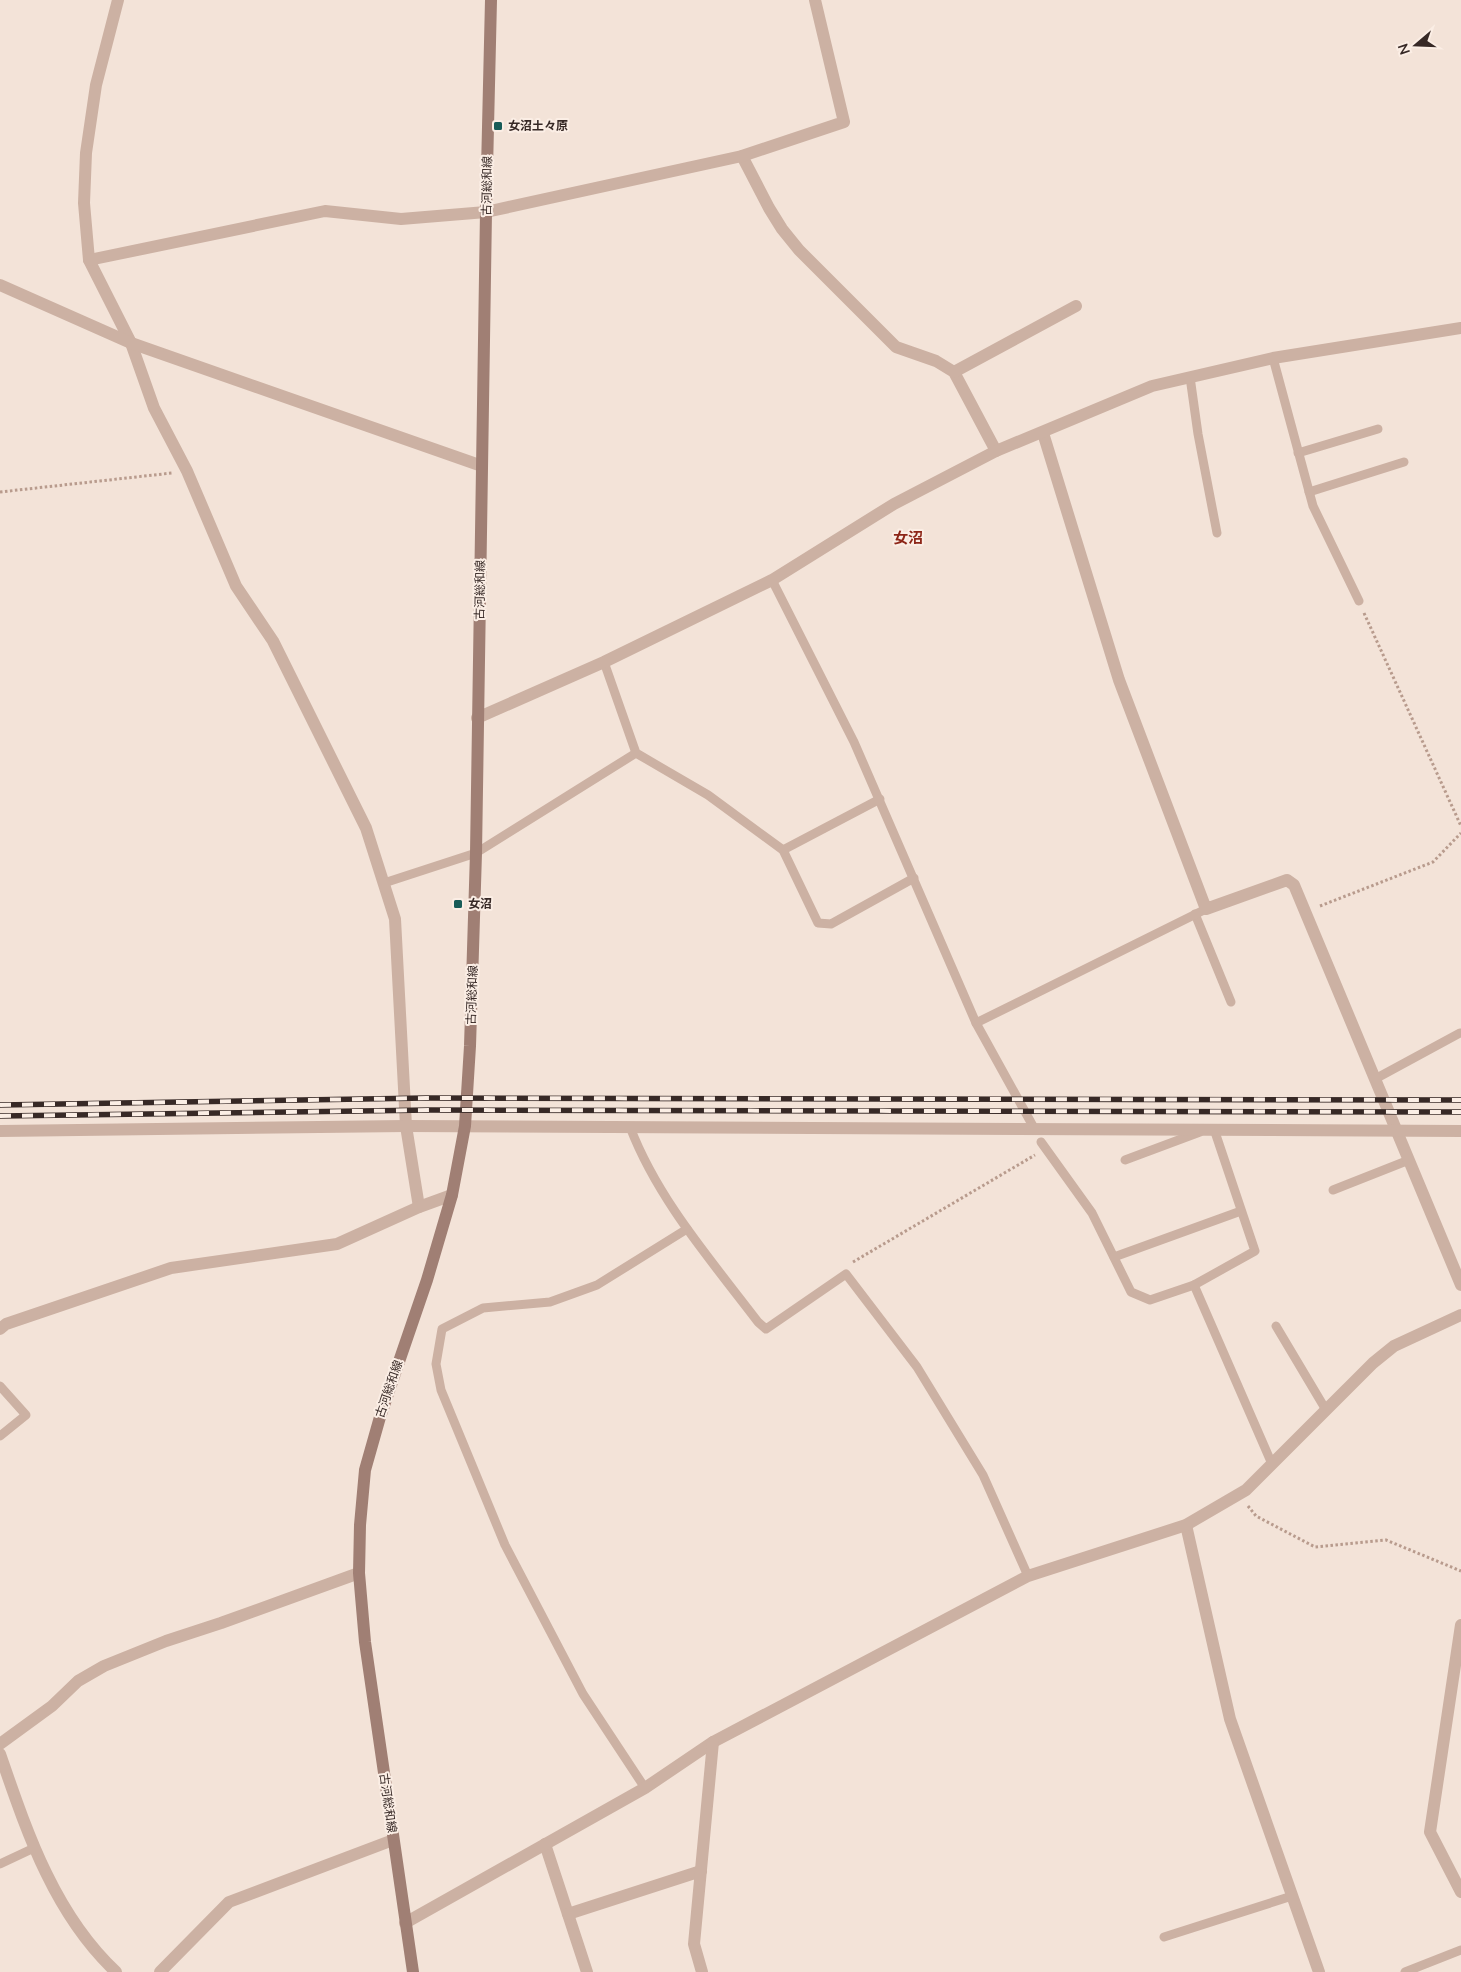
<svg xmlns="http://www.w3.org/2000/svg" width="1461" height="1972" font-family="Mulish,'Noto Sans JP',sans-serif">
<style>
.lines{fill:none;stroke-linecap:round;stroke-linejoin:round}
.path{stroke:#b89b8d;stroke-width:3;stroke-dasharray:2.5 2.5;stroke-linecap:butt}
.service{stroke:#ccb1a3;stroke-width:9}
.minor{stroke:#ccb1a3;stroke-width:12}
.tertiary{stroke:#ccb1a3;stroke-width:12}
.secondary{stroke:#a07f74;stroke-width:12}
.rail-casing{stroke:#372926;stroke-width:5.5}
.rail{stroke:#fbeee5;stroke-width:4;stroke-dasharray:11;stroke-linecap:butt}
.poi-dot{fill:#185c58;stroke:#fbeee5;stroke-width:2}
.labels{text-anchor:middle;stroke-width:4;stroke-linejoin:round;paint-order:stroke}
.poi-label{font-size:12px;font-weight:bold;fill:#372926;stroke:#fbeee5;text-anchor:start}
.street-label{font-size:12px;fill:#372926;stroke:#fbeee5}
.quarter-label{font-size:15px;font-weight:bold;fill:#8d2618;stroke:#fbeee5}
</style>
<rect width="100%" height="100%" fill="#f3e3d8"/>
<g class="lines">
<g class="path">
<polyline points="0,492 172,473"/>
<polyline points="1364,613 1461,826"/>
<polyline points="1320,906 1433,862 1461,833"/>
<polyline points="853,1262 1035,1155"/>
<polyline points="1248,1506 1256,1516 1315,1547 1386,1540 1461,1571"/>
</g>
<g class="service">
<polyline points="1273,358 1313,506 1359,601"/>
<polyline points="1190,377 1198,434 1217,533"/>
<polyline points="1298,453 1378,429"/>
<polyline points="1309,492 1404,462"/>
<polyline points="772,580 854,742 976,1023 1034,1128"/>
<polyline points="604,662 636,753 708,795 783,850 818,923 831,924 914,878"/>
<polyline points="783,850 880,799"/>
<polyline points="384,883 476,853 636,753"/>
<polyline points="1195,914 1231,1002"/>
<polyline points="976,1023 1206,909"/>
<polyline points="1375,1079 1460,1033"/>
<path d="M630 1127C658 1200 711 1260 758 1322L766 1329 846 1274 917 1367 983 1475 1028 1576"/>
<polyline points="1041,1142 1092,1213 1131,1292 1150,1300 1194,1285 1255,1251 1214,1129"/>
<polyline points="1125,1160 1200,1132"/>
<polyline points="1333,1190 1409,1160"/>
<polyline points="1114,1257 1241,1211"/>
<polyline points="1194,1285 1272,1464"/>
<polyline points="1276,1326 1326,1410"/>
<polyline points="0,1386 26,1415 0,1436"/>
<polyline points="645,1788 583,1694 505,1545 441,1390 436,1364 442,1329 483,1308 550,1302 597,1285 687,1229"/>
<polyline points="0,1864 34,1848"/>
<polyline points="1164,1937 1292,1896"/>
<polyline points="1405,1972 1461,1950"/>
</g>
<g class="minor">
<polyline points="118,0 96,85 86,153 84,203 89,260 131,343 154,408 187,471 236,586 273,641 366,828 395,919 406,1126 419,1207"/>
<polyline points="742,156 769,208 782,229 799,250 896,347 936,361 954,372 996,451"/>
<polyline points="89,260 325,211 401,219 486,212 742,156 844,122 815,0"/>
<polyline points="954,372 1076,306"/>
<polyline points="1043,433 1119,680 1206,909 1287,880 1294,885 1461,1285"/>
<polyline points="0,1131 406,1126 1461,1131"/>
<polyline points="0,1329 6,1324 171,1268 337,1244 419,1207 452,1195"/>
<polyline points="1186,1525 1230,1719 1319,1972"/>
<polyline points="1461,1625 1430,1832 1461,1892"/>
<polyline points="0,1744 52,1706 78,1681 104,1666 166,1641 221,1623 359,1573"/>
<path d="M0 1754C27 1832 54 1914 116 1972"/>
<polyline points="545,1844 587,1972"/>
<polyline points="568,1914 701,1871"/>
<polyline points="405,1923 645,1788 713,1742 1028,1576 1186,1525 1246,1490 1373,1363 1394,1346 1461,1315"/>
<polyline points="160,1972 229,1902 393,1840"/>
<polyline points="702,1972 694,1944 713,1742"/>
</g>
<g class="tertiary">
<polyline points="0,285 131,343 482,466"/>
<polyline points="477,718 604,662 772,580 894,504 996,451 1152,386 1273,358 1461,328"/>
</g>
<polyline class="secondary" points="413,1972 365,1642 359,1573 360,1525 365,1470 380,1417 427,1280 452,1195 465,1126 470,1046 476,853 486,212 491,0"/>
<defs>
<g id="rail">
<polyline points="0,1105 426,1098 1461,1100"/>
<polyline points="0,1116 430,1110 1461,1112"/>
</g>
</defs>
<use href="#rail" class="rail-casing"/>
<use href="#rail" class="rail"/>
</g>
<g class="poi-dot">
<rect x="493" y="121" width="10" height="10" rx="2.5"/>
<rect x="453" y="899" width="10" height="10" rx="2.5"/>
</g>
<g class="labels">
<g class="poi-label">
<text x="508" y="130">女沼土々原</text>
<text x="468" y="908">女沼</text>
</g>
<g class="street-label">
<text transform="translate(487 186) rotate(-89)" y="4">古河総和線</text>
<text transform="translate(480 590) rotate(-89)" y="4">古河総和線</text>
<text transform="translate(472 995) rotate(-88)" y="4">古河総和線</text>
<text transform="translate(389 1389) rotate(-71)" y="4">古河総和線</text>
<text transform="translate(388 1803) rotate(82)" y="4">古河総和線</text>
</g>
<g class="quarter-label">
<text x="908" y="543">女沼</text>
</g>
</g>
<g transform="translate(1416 45) rotate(251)" stroke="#fbeee5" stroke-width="4" paint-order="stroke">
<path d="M0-4L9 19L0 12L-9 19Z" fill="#372926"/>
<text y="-8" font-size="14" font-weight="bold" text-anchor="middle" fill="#372926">N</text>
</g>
</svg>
